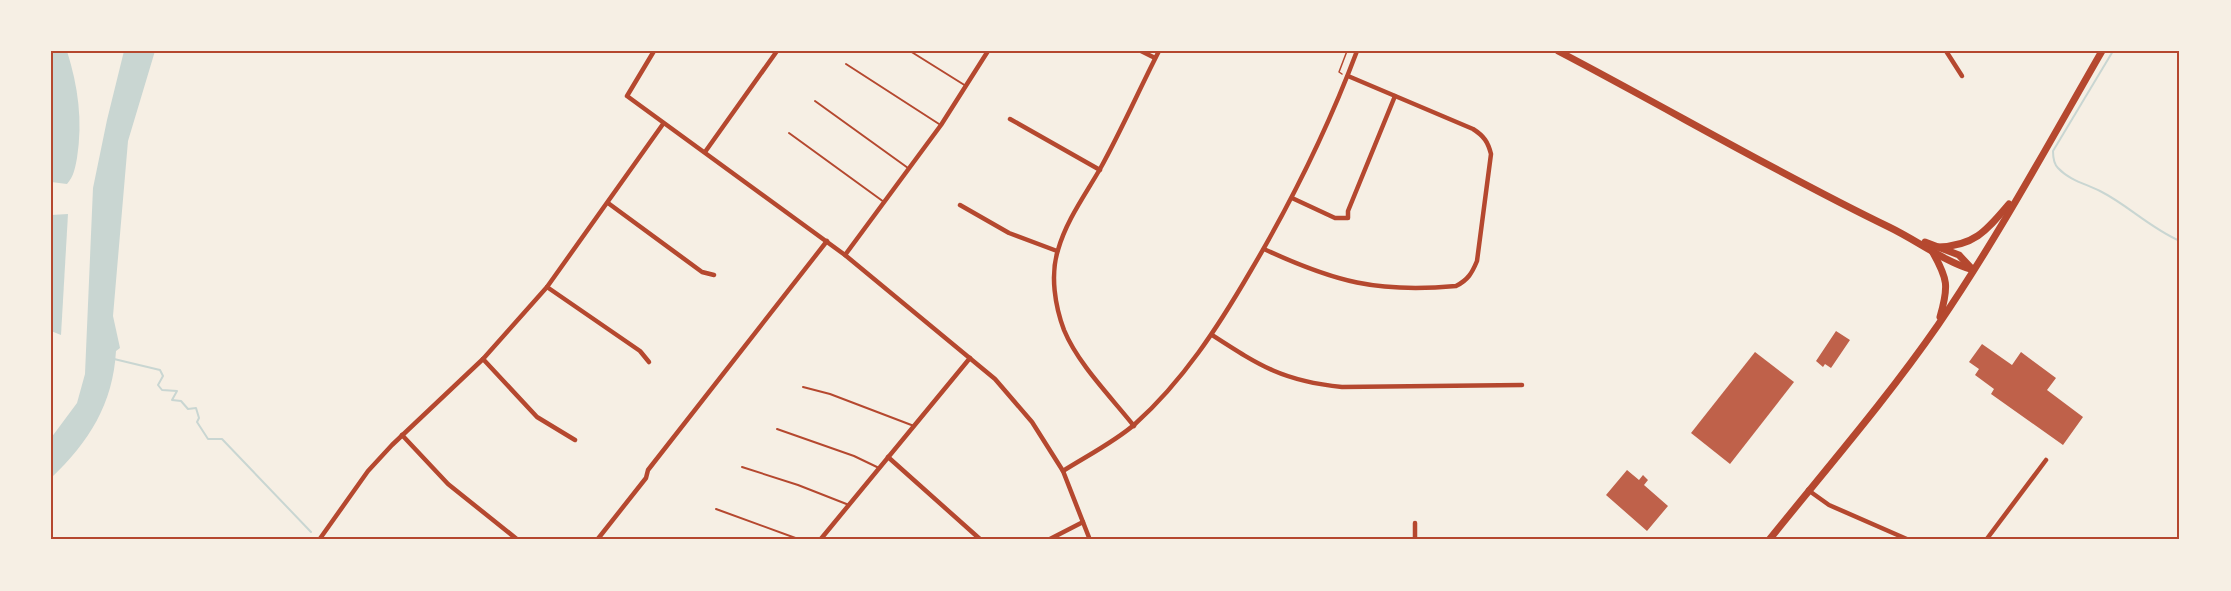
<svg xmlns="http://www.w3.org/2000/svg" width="2231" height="591" font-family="Poppins,sans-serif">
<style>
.water{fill:#c9d6d2}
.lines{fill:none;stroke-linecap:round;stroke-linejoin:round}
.stream{stroke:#c9d6d2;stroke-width:2}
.building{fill:#bf614a}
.path{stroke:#b5482f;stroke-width:1.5}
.service{stroke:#b5482f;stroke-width:2}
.minor{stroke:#b5482f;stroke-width:4.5}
.secondary{stroke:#b5482f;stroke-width:7}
.neatline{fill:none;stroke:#b5482f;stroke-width:2}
</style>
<rect width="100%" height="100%" fill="#f6efe4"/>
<g class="water">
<path d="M51 51H67C78 86 83 121 77 158 75 168 74 176 67 184L51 182Z"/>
<path d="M124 51H155L128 141 113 316 120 348 116 351C113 404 89 442 51 478V438L77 403 85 374 93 188 107 120Z"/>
<polygon points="68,214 61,335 51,331 51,215"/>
</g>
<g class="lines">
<g class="stream">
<path d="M2113 51 2053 151C2053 156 2054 164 2058 168 2069 180 2086 184 2100 191 2128 205 2150 228 2180 241"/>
<polyline points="114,359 160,370 163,376 158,385 162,390 177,391 172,400 181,401 188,409 196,408 199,418 197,422 208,439 222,439 311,532"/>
</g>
</g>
<g class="building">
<polygon points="1836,331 1850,340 1831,368 1825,364 1823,367 1816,361"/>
<polygon points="1982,344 2012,365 2021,352 2056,378 2047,390 2083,417 2063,445 1991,394 1994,389 1975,375 1979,369 1969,362"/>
<polygon points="1755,352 1794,382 1730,464 1691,433"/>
<polygon points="1627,470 1639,480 1643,475 1648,480 1644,485 1668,506 1647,531 1606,495"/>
</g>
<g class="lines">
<polyline class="path" points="1342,74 1339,72 1347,51"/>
<g class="service">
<polyline points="910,51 966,86"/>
<polyline points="846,64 939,124"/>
<polyline points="815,101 908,168"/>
<polyline points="789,133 884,202"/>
<polyline points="803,387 830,394 914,426"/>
<polyline points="777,429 854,456 879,468"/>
<polyline points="742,467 798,485 849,505"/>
<polyline points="716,509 801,540"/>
</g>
<g class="minor">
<polyline points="654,51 627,96 845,255 995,379 1032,422 1063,471 1090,540"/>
<polyline points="1141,51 1155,58"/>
<polyline points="1946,51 1962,76"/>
<polyline points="1010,119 1100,170"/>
<polyline points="705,152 777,51"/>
<polyline points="1292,198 1335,218 1348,218 1348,211 1395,96"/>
<polyline points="608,203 702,272 714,275"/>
<polyline points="960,205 1009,233 1057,251"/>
<path d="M1264 249C1335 282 1377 293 1456 286 1468 280 1472 273 1477 261L1491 154C1488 142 1484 136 1473 129L1348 76"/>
<polyline points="845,255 941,125 988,51"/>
<polyline points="547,287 640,351 649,362"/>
<path d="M1212 335C1260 366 1283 381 1342 387L1522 385"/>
<polyline points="483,359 537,417 575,440"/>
<path d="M1134 426C1111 397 1078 364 1064 330 1055 306 1050 275 1058 250 1066 221 1085 195 1100 169 1121 131 1139 90 1159 51"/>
<polyline points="402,435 448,484 518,540"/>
<polyline points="888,457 981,540"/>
<path d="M1063 471C1085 457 1116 441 1135 424 1183 381 1218 327 1250 272 1292 201 1328 128 1357 51"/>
<polyline points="1808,490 1829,505 1909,540"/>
<polyline points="319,540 368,471 392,445 483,359 547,287 663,124"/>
<polyline points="597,540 646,478 648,470 827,241"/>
<polyline points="820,540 970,358"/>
<polyline points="1048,540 1083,522"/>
<polyline points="1415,540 1415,523"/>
<polyline points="1986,540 2046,460"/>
</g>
<g class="secondary">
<path d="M1558 51C1669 109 1777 173 1889 227 1918 241 1943 261 1973 270"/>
<polyline points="1925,242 1959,255 1972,269"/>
<path d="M1938 247C1975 246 1987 230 2009 204"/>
<path d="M1932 251C1948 279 1949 286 1940 317"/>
<path d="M1769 540C1826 469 1886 400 1938 325 1998 237 2049 143 2102 51"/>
</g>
</g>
<rect width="2231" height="591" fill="none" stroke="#f6efe4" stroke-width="105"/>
<rect x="52" y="52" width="2126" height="486" class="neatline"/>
</svg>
